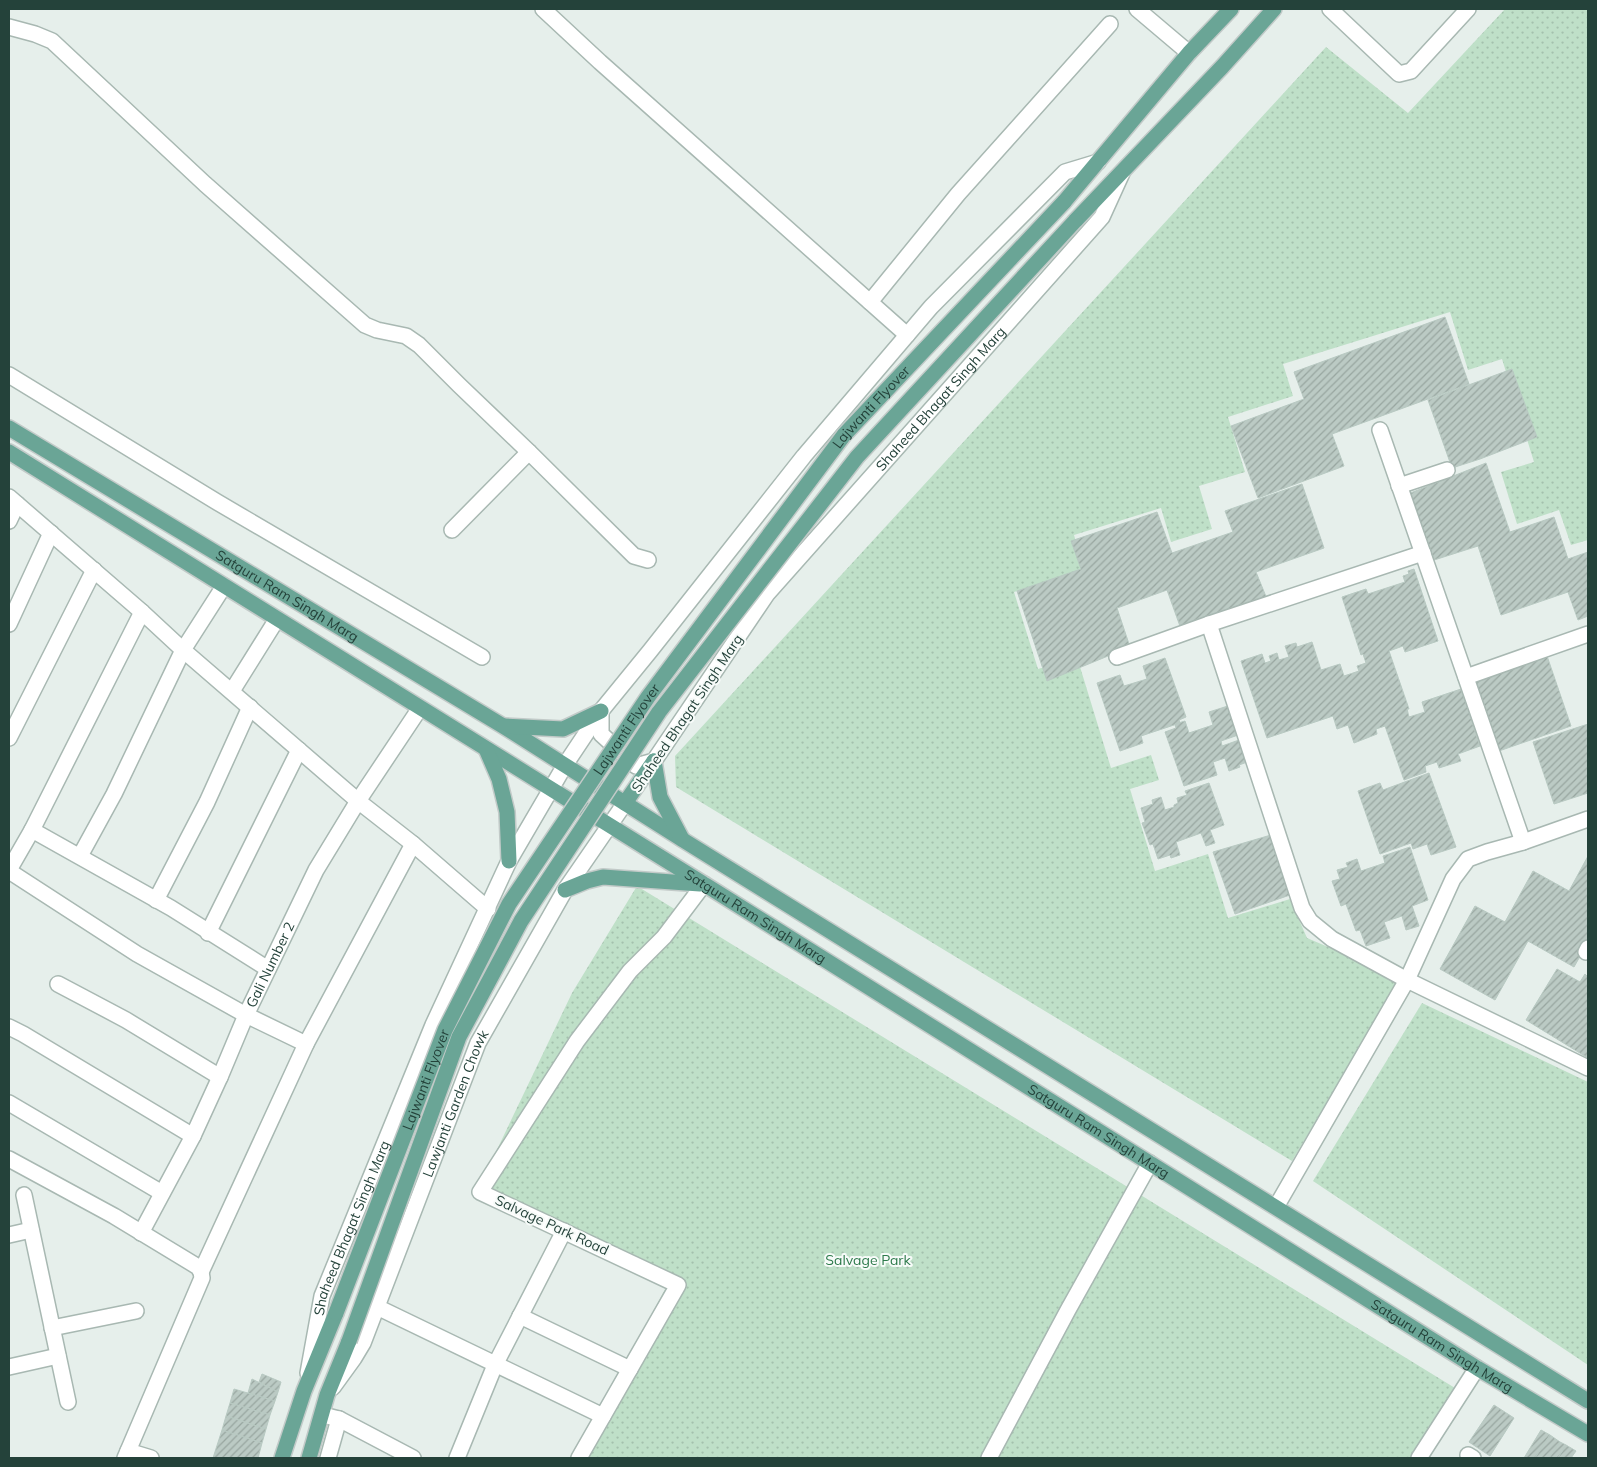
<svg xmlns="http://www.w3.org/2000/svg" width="1597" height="1467" font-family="Mulish,sans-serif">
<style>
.park{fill:url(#park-dots)}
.building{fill:url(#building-hatch);stroke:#b8c9c2}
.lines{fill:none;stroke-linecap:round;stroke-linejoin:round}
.minor-casing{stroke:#a8b8b2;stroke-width:18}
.major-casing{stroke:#c2cac8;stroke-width:18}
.minor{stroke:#fff;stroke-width:15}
.major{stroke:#6aa596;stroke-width:15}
.major-bridge-casing{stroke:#c2cac8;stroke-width:18;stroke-linecap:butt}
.major-bridge{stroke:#6aa596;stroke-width:15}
.labels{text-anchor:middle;stroke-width:4;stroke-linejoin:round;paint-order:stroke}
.street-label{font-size:14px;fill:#24423a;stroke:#f7fbf9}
.park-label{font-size:14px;fill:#2d7a4b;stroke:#f7fbf9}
</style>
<defs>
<pattern id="park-dots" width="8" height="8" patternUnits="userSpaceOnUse" patternTransform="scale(1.25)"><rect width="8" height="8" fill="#bfe0c8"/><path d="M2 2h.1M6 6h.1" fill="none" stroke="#a4c1ad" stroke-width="1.8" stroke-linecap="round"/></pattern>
<pattern id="building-hatch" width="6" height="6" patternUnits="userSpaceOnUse" patternTransform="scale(1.25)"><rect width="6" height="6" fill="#bbcac4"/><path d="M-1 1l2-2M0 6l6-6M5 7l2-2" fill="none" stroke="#98a6a0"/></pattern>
</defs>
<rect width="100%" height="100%" fill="#e6efeb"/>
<g class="park">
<polygon points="1505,9 1588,9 1588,540 1571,545 1559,510 1517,524 1501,472 1534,462 1502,359 1468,370 1450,312 1283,364 1293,396 1228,417 1245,472 1199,486 1212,529 1171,542 1161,508 1074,535 1084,570 1014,592 1038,669 1077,657 1111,768 1151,755 1159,780 1130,789 1155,871 1208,854 1228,918 1290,899 1307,938 1401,978 1292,1161 676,787 675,756 1326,47 1408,113"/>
<polygon points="637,886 1455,1388 1422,1458 575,1458 670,1280 480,1185 572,993"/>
<polygon points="1422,1003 1588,1082 1588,1365 1313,1181"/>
</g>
<g class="building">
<polygon points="1445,317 1469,384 1332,434 1344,466 1258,498 1231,426 1304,399 1294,372"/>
<polygon points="1512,369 1537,437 1480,459 1452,468 1428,400"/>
<polygon points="1486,463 1510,532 1554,517 1568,559 1588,552 1588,616 1578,620 1568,592 1501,615 1478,546 1431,561 1408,494"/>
<polygon points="1302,484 1324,548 1256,572 1267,599 1181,629 1167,590 1117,608 1130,647 1047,681 1017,591 1081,569 1071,541 1157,512 1172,553 1233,532 1225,511"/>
<polygon points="1414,569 1438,641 1405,652 1403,646 1389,651 1409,709 1407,709 1409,717 1425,712 1422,702 1461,689 1480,746 1458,754 1461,761 1439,768 1437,762 1425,766 1426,772 1404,780 1385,726 1376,729 1377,734 1354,743 1348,725 1337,729 1333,716 1267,738 1241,661 1262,654 1265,663 1271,661 1269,656 1277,653 1279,660 1289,657 1285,646 1296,643 1297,647 1312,642 1321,670 1340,664 1344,676 1359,671 1357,666 1366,663 1363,654 1361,655 1342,597 1366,589 1368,594 1405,582 1403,576 1409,574 1408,571"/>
<polygon points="1546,653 1571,726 1496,752 1471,679"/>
<polygon points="1165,658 1186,717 1179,720 1180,723 1141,736 1143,743 1120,751 1097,683 1120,675 1124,686 1147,679 1143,666"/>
<polygon points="1231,705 1241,734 1221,741 1222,746 1242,739 1250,761 1239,765 1240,767 1229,771 1225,758 1213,762 1217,775 1184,786 1165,732 1176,728 1175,724 1185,721 1189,733 1213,725 1209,712"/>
<polygon points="1588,724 1588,793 1554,804 1533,742"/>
<polygon points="1429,773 1456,847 1431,855 1427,844 1413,849 1411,843 1380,854 1358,791 1380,783 1383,790"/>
<polygon points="1209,783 1224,825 1210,830 1215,843 1206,846 1201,833 1176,842 1180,855 1171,858 1170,855 1158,859 1153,844 1150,845 1142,823 1145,822 1141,808 1153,804 1152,800 1161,797 1165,810 1174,807 1174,805 1178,803 1177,798 1187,795 1185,791"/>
<polygon points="1271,835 1290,895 1235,914 1213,852"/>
<polygon points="1410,847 1428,900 1412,906 1419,926 1406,930 1402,916 1384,922 1390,938 1366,946 1360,930 1356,931 1346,904 1341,906 1332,881 1340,879 1337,870 1348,867 1346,863 1357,859 1361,871 1385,863 1383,856"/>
<polygon points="1588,856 1588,942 1574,967 1528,941 1495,1000 1440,969 1475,906 1505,922 1533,871 1569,891"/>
<polygon points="1557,969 1580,982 1585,974 1588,977 1588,1058 1526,1020"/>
<polygon points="262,1374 281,1382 278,1392 259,1382"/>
<polygon points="252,1379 278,1392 275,1401 248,1393"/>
<polygon points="234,1389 275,1401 270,1415 230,1403"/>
<polygon points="230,1403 270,1415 266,1429 226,1416"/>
<polygon points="1494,1405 1514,1418 1490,1456 1469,1442"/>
<polygon points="226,1416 266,1429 262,1443 222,1430"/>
<polygon points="222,1430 262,1443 258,1458 213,1458"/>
<polygon points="1541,1430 1550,1435 1535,1458 1524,1458"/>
<polygon points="1550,1435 1560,1442 1549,1458 1535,1458"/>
<polygon points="1560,1442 1566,1445 1558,1458 1549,1458"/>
<polygon points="1566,1445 1576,1451 1571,1458 1558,1458"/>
</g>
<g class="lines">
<defs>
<g id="minor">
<polyline points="543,9 600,62 907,335"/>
<polyline points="1137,9 1189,53"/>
<polyline points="1330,9 1399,74 1411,71 1468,9"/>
<polyline points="9,27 35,34 52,41 205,184 365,325 377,330 406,336 419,345 459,385 529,452 634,556 648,560"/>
<polyline points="870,302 958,194 1110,24"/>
<polyline points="9,375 217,502 482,657"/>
<polyline points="1380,430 1523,842"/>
<polyline points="1399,486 1447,470"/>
<polyline points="9,497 142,612 183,650 358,801 413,844 488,909"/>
<polyline points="9,521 17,504"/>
<polyline points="452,530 529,452"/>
<polyline points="9,624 51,533"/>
<polyline points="1209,624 1302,908 1310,921 1332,939 1407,980 1588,1068"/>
<polyline points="1117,657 1209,624 1423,553"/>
<polyline points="1466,677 1588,634"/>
<polyline points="232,691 277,619"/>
<path id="s1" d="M601 711V734L636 766 654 761 767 594 1102 217 1122 173"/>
<polyline points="9,738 94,570"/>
<polyline points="32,830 171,908 268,969"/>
<polyline points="80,856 114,794 183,650 224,586"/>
<polyline points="9,870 32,830 142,612"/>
<polyline points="9,871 137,954 246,1015 306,1044"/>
<polyline points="156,900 207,802 250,707"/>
<polyline points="208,933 299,750"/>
<polyline points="1586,952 1588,948"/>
<polyline points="58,984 126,1020 220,1077"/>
<polyline points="9,1027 23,1034 193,1136"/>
<polyline points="9,1103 162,1193"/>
<polyline points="9,1159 114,1216 198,1267 201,1272 202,1278 125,1458"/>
<polyline points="24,1195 68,1402"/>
<polyline points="1276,1207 1407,980 1453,879 1468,859 1487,852 1523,842 1588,819"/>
<path id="s2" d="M141 1233 193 1136 220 1077 246 1015 316 870 358 801 420 708"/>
<polyline points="9,1235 31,1230"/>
<polyline points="201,1272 306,1044 413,844"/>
<polyline points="377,1307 603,1416"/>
<polyline points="520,1316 630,1369"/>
<polyline points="52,1328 136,1311"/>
<polyline points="9,1367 58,1356"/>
<path id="s3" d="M308 1373 322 1296 433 1025 509 861 565 765 601 711 650 651 804 456 931 307 1065 172 1098 162"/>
<path id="s4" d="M333 1387 354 1358 363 1343 478 1043 565 890 625 803"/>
<polyline points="323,1415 339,1419 413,1458"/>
<polyline points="128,1451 151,1458"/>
<polyline points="1468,1455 1473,1458"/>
<polyline points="328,1458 339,1419"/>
<polyline points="457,1458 495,1365 564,1231"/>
<polyline points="579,1458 678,1285 480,1192 577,1041 630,971 664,937 704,884"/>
<polyline points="989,1458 1068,1310 1150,1163"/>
<polyline points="1419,1458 1477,1368"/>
</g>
<g id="major">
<polyline points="1064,202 1189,53 1231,9"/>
<polyline points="1075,221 1222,67 1274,9"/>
<path id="s5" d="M9 428 503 726 683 840 1588 1401"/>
<path id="s6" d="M9 452 704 884 1477 1368 1588 1434"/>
<polyline points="504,726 563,729 601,711"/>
<polyline points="486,749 499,779 507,812 509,861"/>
<polyline points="654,761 660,797 682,839"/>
<polyline points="625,803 654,761"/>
<polyline points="565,890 587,881 603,877 700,884"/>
<polyline points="282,1458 304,1391 336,1313"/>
<polyline points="309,1458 327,1395 349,1341"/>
</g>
</defs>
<use href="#minor" class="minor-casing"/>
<use href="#major" class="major-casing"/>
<use href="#minor" class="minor"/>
<use href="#major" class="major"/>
<defs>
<g id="major-bridge">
<path id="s7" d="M336 1313 445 1030 509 904 648 697 844 435 1064 202"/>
<polyline points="349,1341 459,1037 521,921 659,712 857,457 1075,221"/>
</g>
</defs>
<use href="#major-bridge" class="major-bridge-casing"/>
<use href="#major-bridge" class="major-bridge"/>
</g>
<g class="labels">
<g class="street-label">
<text dy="5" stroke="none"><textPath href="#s1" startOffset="552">Shaheed Bhagat Singh Marg</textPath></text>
<text dy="5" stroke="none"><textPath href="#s7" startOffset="1060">Lajwanti Flyover</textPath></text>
<text dy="5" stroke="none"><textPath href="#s5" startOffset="325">Satguru Ram Singh Marg</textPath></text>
<text transform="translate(687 713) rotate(-56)" y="5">Shaheed Bhagat Singh Marg</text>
<text dy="5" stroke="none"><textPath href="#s7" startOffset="655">Lajwanti Flyover</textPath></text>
<text dy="5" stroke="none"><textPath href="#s6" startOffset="879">Satguru Ram Singh Marg</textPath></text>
<text dy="5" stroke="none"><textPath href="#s2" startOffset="298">Gali Number 2</textPath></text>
<text dy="5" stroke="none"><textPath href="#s7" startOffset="250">Lajwanti Flyover</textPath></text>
<text dy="5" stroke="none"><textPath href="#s4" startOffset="310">Lawjanti Garden Chowk</textPath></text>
<text dy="5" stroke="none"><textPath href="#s6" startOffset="1284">Satguru Ram Singh Marg</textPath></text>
<text transform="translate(552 1225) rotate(25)" y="5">Salvage Park Road</text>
<text dy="5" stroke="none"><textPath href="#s3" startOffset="152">Shaheed Bhagat Singh Marg</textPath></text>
<text dy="5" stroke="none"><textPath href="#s6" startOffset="1689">Satguru Ram Singh Marg</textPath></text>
</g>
<g class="park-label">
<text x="868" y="1265">Salvage Park</text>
</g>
</g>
<rect width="1597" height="1467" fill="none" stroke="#24423a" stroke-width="20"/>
</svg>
